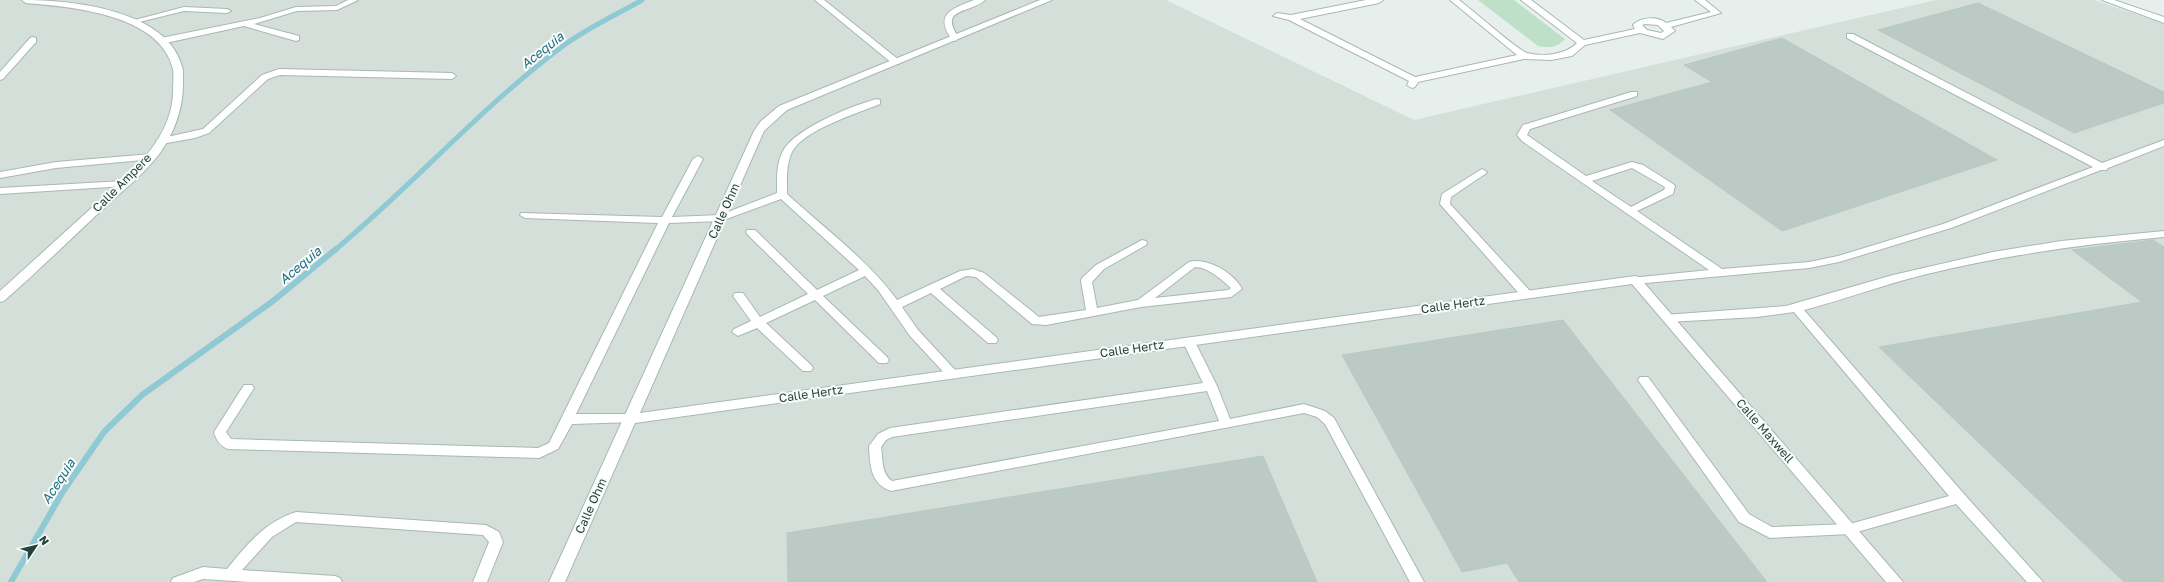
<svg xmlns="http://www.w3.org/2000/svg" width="2164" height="582" font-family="'Golos Text',sans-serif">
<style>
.built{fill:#d4dfda}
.green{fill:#bfe0c8}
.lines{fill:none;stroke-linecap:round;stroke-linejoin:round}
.stream-far1{stroke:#8ec9d4;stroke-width:5}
.stream{stroke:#8ec9d4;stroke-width:6}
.building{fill:#bbcac4;stroke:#b8c9c2}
.lane-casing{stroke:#a8b8b2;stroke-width:2}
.street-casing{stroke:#a8b8b2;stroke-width:2}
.secondary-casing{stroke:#a4bbb3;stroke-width:2}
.lane{fill:#fff;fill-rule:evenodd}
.street{fill:#fff;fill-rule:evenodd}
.secondary{fill:#fff;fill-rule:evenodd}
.labels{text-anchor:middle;stroke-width:4;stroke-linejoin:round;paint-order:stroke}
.street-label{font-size:12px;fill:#24423a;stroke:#f7fbf9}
.water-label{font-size:13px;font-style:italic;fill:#1c6f80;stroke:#f7fbf9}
</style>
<rect width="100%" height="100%" fill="#e6efeb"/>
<polygon class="built" points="0,0 1166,0 1414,120 1936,0 2094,0 2164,24 2164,582 0,582"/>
<path class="green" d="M1478 0H1514L1565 39C1557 48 1549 48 1538 46Z"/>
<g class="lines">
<path class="stream-far1" d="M335 250C413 185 481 107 563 46 587 28 616 15 642 0"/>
<polyline class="stream" points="11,582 62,493 104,432 142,395 273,301 336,249"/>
</g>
<g class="building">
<polygon points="1978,3 2164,92 2164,103 2074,133 1878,30"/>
<polygon points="1782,38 1997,160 1782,231 1610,110 1712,82 1684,65"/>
<polygon points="2153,240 2164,247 2164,582 2124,582 1879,347 2142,302 2072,250"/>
<polygon points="1563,320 1767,582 1519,582 1507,563 1462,572 1342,355"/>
<polygon points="1263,456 1317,582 788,582 787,533"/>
</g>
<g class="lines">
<defs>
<g id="lane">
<polygon points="348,0 358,0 337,10 297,11 254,24 299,36 299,40 296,41 244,26 161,44 157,41 161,38 260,18 296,7 336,6"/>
<polygon points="815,0 824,0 899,60 899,64 893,64"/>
<path d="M974 0H985C970 14 938 7 959 38L955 41 952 40C934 14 951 9 974 0Z"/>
<polygon points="184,7 227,9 231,11 227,13 184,11 135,23 131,21"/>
<path d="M1847 34H1853L2102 163 2164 140V146L2108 168 2106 170H2101L1951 228 1839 262 1809 268 1635 284 1630 280 1631 278 1709 270 1522 141 1517 135 1523 125 1631 92H1637V96L1530 129 1527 135 1586 176 1632 162 1643 165 1673 184 1675 186 1673 194 1637 211 1722 269 1809 262 1838 256 1943 224 2093 167 1847 38ZM1632 168 1665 187 1664 190 1631 207 1592 181Z"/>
<polygon points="33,37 36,38 36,42 3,79 0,80 0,72 30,38"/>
<polygon points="279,69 452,73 456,76 452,79 280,75 268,79 209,133 195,138 161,144 156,141 158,139 203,129 262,75"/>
<path d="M877 99 880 100V104C858 113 803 130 792 152 786 164 787 180 787 194 823 227 869 261 897 300L960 271 973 269 984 273 1039 317 1086 310 1081 281 1082 278 1096 265 1142 240 1146 241 1147 243 1146 245 1104 269 1092 282 1097 308 1138 300 1189 262C1207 257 1234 273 1242 289L1231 297 1141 307 1046 325 1032 324 976 277 966 276 940 289 996 337 998 340 996 343H988L931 293 902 307 918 330 956 371 958 374 956 377H948L910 336 878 290 865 276 823 296 887 357 889 360 887 363H879L815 300 766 323 811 365 813 368 811 371H803L757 328 738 336 732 332 734 329 751 321 733 296 735 293H743L760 317 808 294 747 234 746 232 747 230H755L817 290 859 270 781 199 721 221 669 223 576 414H630L634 416 636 419 634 422 572 424 558 449 539 458 228 449C220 446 216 440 214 432L216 429 244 385H252L254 388 226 432 231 439 538 448 549 443 658 223 525 218 520 215 521 213 662 217 693 159 698 156 703 159 672 217 720 215 777 193C777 179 776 164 783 151 794 129 853 105 877 99ZM1195 267C1208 267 1222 280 1231 288L1228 290 1155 298Z"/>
<polygon points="151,154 154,155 156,157 154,159 56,168 0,178 0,172 56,162"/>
<polygon points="1482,169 1487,172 1485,174 1451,197 1450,204 1531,292 1533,295 1531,298 1523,298 1440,204 1442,194"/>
<polygon points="123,181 126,182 128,184 126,186 0,194 0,188"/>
<path d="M2164 231V237C2084 244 2005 255 1927 274 1885 284 1846 299 1804 310L1964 494 2043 582H2027L1956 504 1850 534 1770 538 1739 522 1638 380 1640 377H1648L1749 514 1772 527 1850 524 1949 496 1794 312 1757 317 1668 322 1664 321 1662 318 1664 315 1786 306 1893 275 1993 252 2061 241Z"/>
<path d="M1189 338 1195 342 1217 386 1230 419 1304 404 1325 411 1334 418 1424 582H1410L1325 424 1317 417 1304 413 891 491C870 484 870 464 869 446L878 434 890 428 1203 383 1183 342ZM1207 391 1219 421 892 481C881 473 883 459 881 447L886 440 892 437Z"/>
<path d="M296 512 486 525 499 532 503 542 487 582H473L489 542 483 535 296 522 272 537 242 570 335 576 340 578 342 582H249L203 579 194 582H171L173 578 203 567 227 569C247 544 265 522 296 512Z"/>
</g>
<g id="street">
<path d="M22 0C71 0 170 9 183 70 183 75 183 80 183 85 183 109 174 133 160 153 145 173 125 189 106 206 72 238 39 270 4 301L0 302V291L130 173C152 152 173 123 173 91 173 84 174 76 173 69 160 14 72 7 26 3Z"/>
<polygon points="1040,0 1052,0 787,110 764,131 640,413 1635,276 1639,277 1903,582 1886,582 1632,284 635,423 565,582 549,582 754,131 761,121 779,106"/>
<path d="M1366 0H1383L1379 3 1300 19 1415 77 1517 55 1450 0H1459C1470 8 1519 51 1527 53 1543 57 1565 55 1577 43L1521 0H1531L1584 40 1635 29 1633 25C1640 17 1658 16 1666 23L1711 12 1695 0H1705L1721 13 1671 27 1675 31 1663 39 1640 33 1585 45 1572 56 1551 60 1524 59 1418 82 1415 87 1412 88 1407 85 1409 81 1289 20 1273 16 1277 13 1291 15ZM1645 24 1658 25 1664 31 1661 33 1647 30 1642 25Z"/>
</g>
<polygon id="secondary" points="2102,0 2114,0 2164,17 2164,23"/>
</defs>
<use href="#lane" class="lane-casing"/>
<use href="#street" class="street-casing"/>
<use href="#secondary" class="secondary-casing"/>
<use href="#lane" class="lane"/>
<use href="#street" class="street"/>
<use href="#secondary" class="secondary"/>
</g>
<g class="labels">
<g class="street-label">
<text transform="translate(122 183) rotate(-45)" y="4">Calle Ampere</text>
<text transform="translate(724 211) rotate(-66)" y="4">Calle Ohm</text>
<text transform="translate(1453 305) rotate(-8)" y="4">Calle Hertz</text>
<text transform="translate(1132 349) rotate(-8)" y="4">Calle Hertz</text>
<text transform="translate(811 394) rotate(-8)" y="4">Calle Hertz</text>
<text transform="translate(1765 431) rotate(49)" y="4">Calle Maxwell</text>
<text transform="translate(591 506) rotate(-66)" y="4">Calle Ohm</text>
</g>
<g class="water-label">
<text transform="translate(542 50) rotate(-38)" y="5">Acequia</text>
<text transform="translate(300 265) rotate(-40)" y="5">Acequia</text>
<text transform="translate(58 481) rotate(-57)" y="5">Acequia</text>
</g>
</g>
<g transform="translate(36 546) rotate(55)" stroke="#f7fbf9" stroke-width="3" paint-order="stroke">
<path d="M0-3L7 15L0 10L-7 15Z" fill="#24423a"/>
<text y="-6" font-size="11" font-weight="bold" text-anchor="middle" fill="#24423a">N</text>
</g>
</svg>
